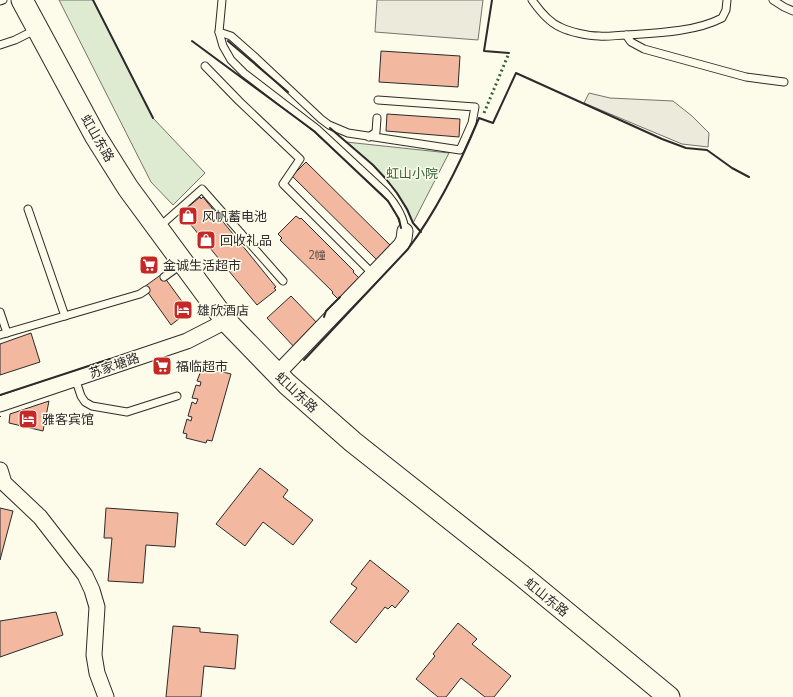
<svg xmlns="http://www.w3.org/2000/svg" width="793" height="697" font-family="'Nunito Sans','Noto Sans SC',sans-serif">
<style>
.green{fill:#deebd1;stroke:#74746e}
.parking{fill:#eceadb;stroke:#74746e}
.building{fill:#f2b8a0;stroke:#2b2b2b}
.lines{fill:none;stroke-linecap:round;stroke-linejoin:round}
.lane-casing{stroke:#2b2b2b;stroke-width:9}
.street-casing{stroke:#2b2b2b;stroke-width:17}
.secondary-casing{stroke:#2b2b2b;stroke-width:23}
.lane{stroke:#fdfbea;stroke-width:7}
.street{stroke:#fdfbea;stroke-width:15}
.secondary{stroke:#fdfbea;stroke-width:21}
.hedge{stroke:#34623c;stroke-width:3;stroke-dasharray:2 3;stroke-linecap:butt}
.fence{stroke:#2b2b2b;stroke-width:1;stroke-dasharray:5 2;stroke-linecap:butt}
.wall{stroke:#2b2b2b;stroke-width:2}
.labels{text-anchor:middle;stroke-width:3;stroke-linejoin:round;paint-order:stroke}
.number-label{font-size:11px;fill:#5d4e48}
.street-label{font-size:13px;fill:#2b2b2b;stroke:#fdfbea}
.park-label{font-size:13px;fill:#34623c;stroke:#fdfbea}
.poi-label{font-size:13px;fill:#2b2b2b;stroke:#fdfbea;text-anchor:start}
</style>
<rect width="100%" height="100%" fill="#fdfbea"/>
<g class="green">
<polygon points="59,0 93,0 153,118 205,173 173,205 151,182"/>
<path d="M346 142 449 153 413 223C397 188 376 165 346 142Z"/>
</g>
<g class="parking">
<polygon points="377,0 483,0 478,40 375,32"/>
<polygon points="589,93 610,98 673,101 692,116 709,133 708,147 682,144 584,103"/>
</g>
<g class="building">
<polygon points="381,51 460,56 458,87 379,82"/>
<polygon points="387,114 460,119 459,137 386,131"/>
<polygon points="306,162 391,246 377,260 292,176"/>
<polygon points="200,197 201,199 203,197 276,287 274,288 276,290 257,305 181,213"/>
<polygon points="296,216 300,219 301,218 354,271 353,272 359,278 338,299 332,293 333,292 280,240 282,238 278,234"/>
<polygon points="162,274 189,311 171,325 144,287"/>
<polygon points="291,296 320,326 296,349 267,318"/>
<polygon points="31,333 40,362 0,375 0,344"/>
<polygon points="208,366 223,370 223,372 231,374 212,441 207,440 206,443 186,438 187,434 183,433 187,419 191,421 192,417 188,416 192,402 196,404 198,399 192,398 196,385 200,386 201,382 197,381 202,368 207,369"/>
<polygon points="49,401 43,431 9,423 10,414"/>
<polygon points="260,468 288,490 283,497 313,520 293,545 263,522 245,546 216,524"/>
<polygon points="0,508 13,511 0,560"/>
<polygon points="106,508 178,513 175,547 146,545 143,583 108,581 112,538 104,538"/>
<polygon points="370,560 409,591 395,608 392,605 388,609 385,607 356,643 330,622 357,588 351,584"/>
<polygon points="56,612 63,635 0,657 0,621"/>
<polygon points="458,623 477,639 472,644 511,676 494,697 485,697 461,678 446,697 438,697 416,679 435,656 433,654"/>
<polygon points="173,626 200,628 200,632 238,635 235,669 204,666 201,697 166,697"/>
</g>
<g class="lines">
<defs>
<g id="lane">
<path d="M222 0 219 32 223 46 231 60 244 73 317 129 385 192C395 203 404 216 405 231"/>
<path d="M532 0C539 10 548 22 560 27 570 32 588 36 599 36 608 37 617 35 626 35 657 33 695 32 722 18L726 10 727 0"/>
<polyline points="773,0 784,7 793,11"/>
<polyline points="0,1 3,0"/>
<polyline points="219,32 231,36 256,58 321,119 329,125 348,133 460,150 472,123 475,107 378,100"/>
<polyline points="626,35 631,42 644,49 746,77 784,82"/>
<polyline points="0,45 15,40 37,29"/>
<polyline points="205,66 239,101 300,159 283,184 373,274"/>
<polyline points="369,137 376,132 377,118"/>
<polyline points="28,209 65,316"/>
<polyline points="159,227 202,189 283,281"/>
<polyline points="164,277 182,264"/>
<polyline points="0,312 7,333"/>
<polyline points="0,335 140,294 146,290"/>
<polyline points="75,378 81,396 85,402 92,406 127,412 177,396"/>
</g>
<g id="street">
<polyline points="277,374 401,245 404,239 405,231"/>
<polyline points="0,404 187,341 226,321"/>
<polyline points="0,470 4,483 40,517 85,575 92,590 97,607 94,655 97,673 106,697"/>
</g>
<polyline id="secondary" points="22,0 96,137 128,188 226,321 287,384 353,442 521,575 669,697"/>
</defs>
<use href="#lane" class="lane-casing"/>
<use href="#street" class="street-casing"/>
<use href="#secondary" class="secondary-casing"/>
<use href="#lane" class="lane"/>
<use href="#street" class="street"/>
<use href="#secondary" class="secondary"/>
<polyline class="hedge" points="484,113 509,53"/>
<polyline class="fence" points="0,417 1,416"/>
<g class="wall">
<polyline points="93,0 153,118"/>
<polyline points="492,0 484,51 509,53"/>
<polyline points="192,41 314,131 388,201 399,219 401,228"/>
<polyline points="228,41 288,92"/>
<polyline points="330,128 373,165 386,179 397,193 407,209 413,223 421,232"/>
<polyline points="324,317 326,311 340,297"/>
<path d="M304 360 408 249C438 209 460 164 479 118L493 123 516 73 662 139 686 148 707 150 732 168 749 177"/>
<polyline points="0,395 110,359"/>
</g>
</g>
<defs>
<symbol id="shop-square" viewBox="-11 -11 22 22"><rect x="-9" y="-9" width="18" height="18" rx="4" fill="#c62828" stroke="#fdfbea"/><path d="M-5-2.5h2.3a2.7 3.5 0 0 1 5.4 0H5L5.5 6h-11ZM-1.5-2.5h3a1.5 2.3 0 0 0-3 0Z" fill="#fff"/></symbol>
<symbol id="supermarket-square" viewBox="-11 -11 22 22"><rect x="-9" y="-9" width="18" height="18" rx="4" fill="#c62828" stroke="#fdfbea"/><path d="M-6-5.5h2.5l.6 2H6L4.5 2H-2.5L-4.4-4H-6ZM-1.5 3.2a1.3 1.3 0 1 0 .1 0ZM3 3.2a1.3 1.3 0 1 0 .1 0Z" fill="#fff"/></symbol>
<symbol id="hotel-square" viewBox="-11 -11 22 22"><rect x="-9" y="-9" width="18" height="18" rx="4" fill="#c62828" stroke="#fdfbea"/><path d="M-6-4.5h1.5V1H6V5H4.5V3h-9V5H-6ZM-4 0a1.8 1.8 0 1 1 3.6 0ZM.5 0V-2.5h3Q6-2.5 6 0Z" fill="#fff"/></symbol>
</defs>
<g fill-rule="evenodd">
<use href="#shop-square" x="177" y="205" width="22" height="22"/>
<use href="#shop-square" x="195" y="229" width="22" height="22"/>
<use href="#supermarket-square" x="138" y="254" width="22" height="22"/>
<use href="#hotel-square" x="172" y="299" width="22" height="22"/>
<use href="#supermarket-square" x="151" y="355" width="22" height="22"/>
<use href="#hotel-square" x="17" y="408" width="22" height="22"/>
</g>
<g class="labels">
<g class="number-label">
<text x="317" y="259">2幢</text>
</g>
<g class="street-label">
<text transform="translate(98 138) rotate(60)" y="5">虹山东路</text>
<text transform="translate(114 365) rotate(-19)" y="5">苏家塘路</text>
<text transform="translate(297 392) rotate(43)" y="5">虹山东路</text>
<text transform="translate(547 597) rotate(39)" y="5">虹山东路</text>
</g>
<g class="park-label">
<text x="412" y="178">虹山小院</text>
</g>
<g class="poi-label">
<text x="202" y="221">风帆蓄电池</text>
<text x="220" y="245">回收礼品</text>
<text x="163" y="270">金诚生活超市</text>
<text x="197" y="315">雄欣酒店</text>
<text x="176" y="371">福临超市</text>
<text x="42" y="424">雅客宾馆</text>
</g>
</g>
</svg>
